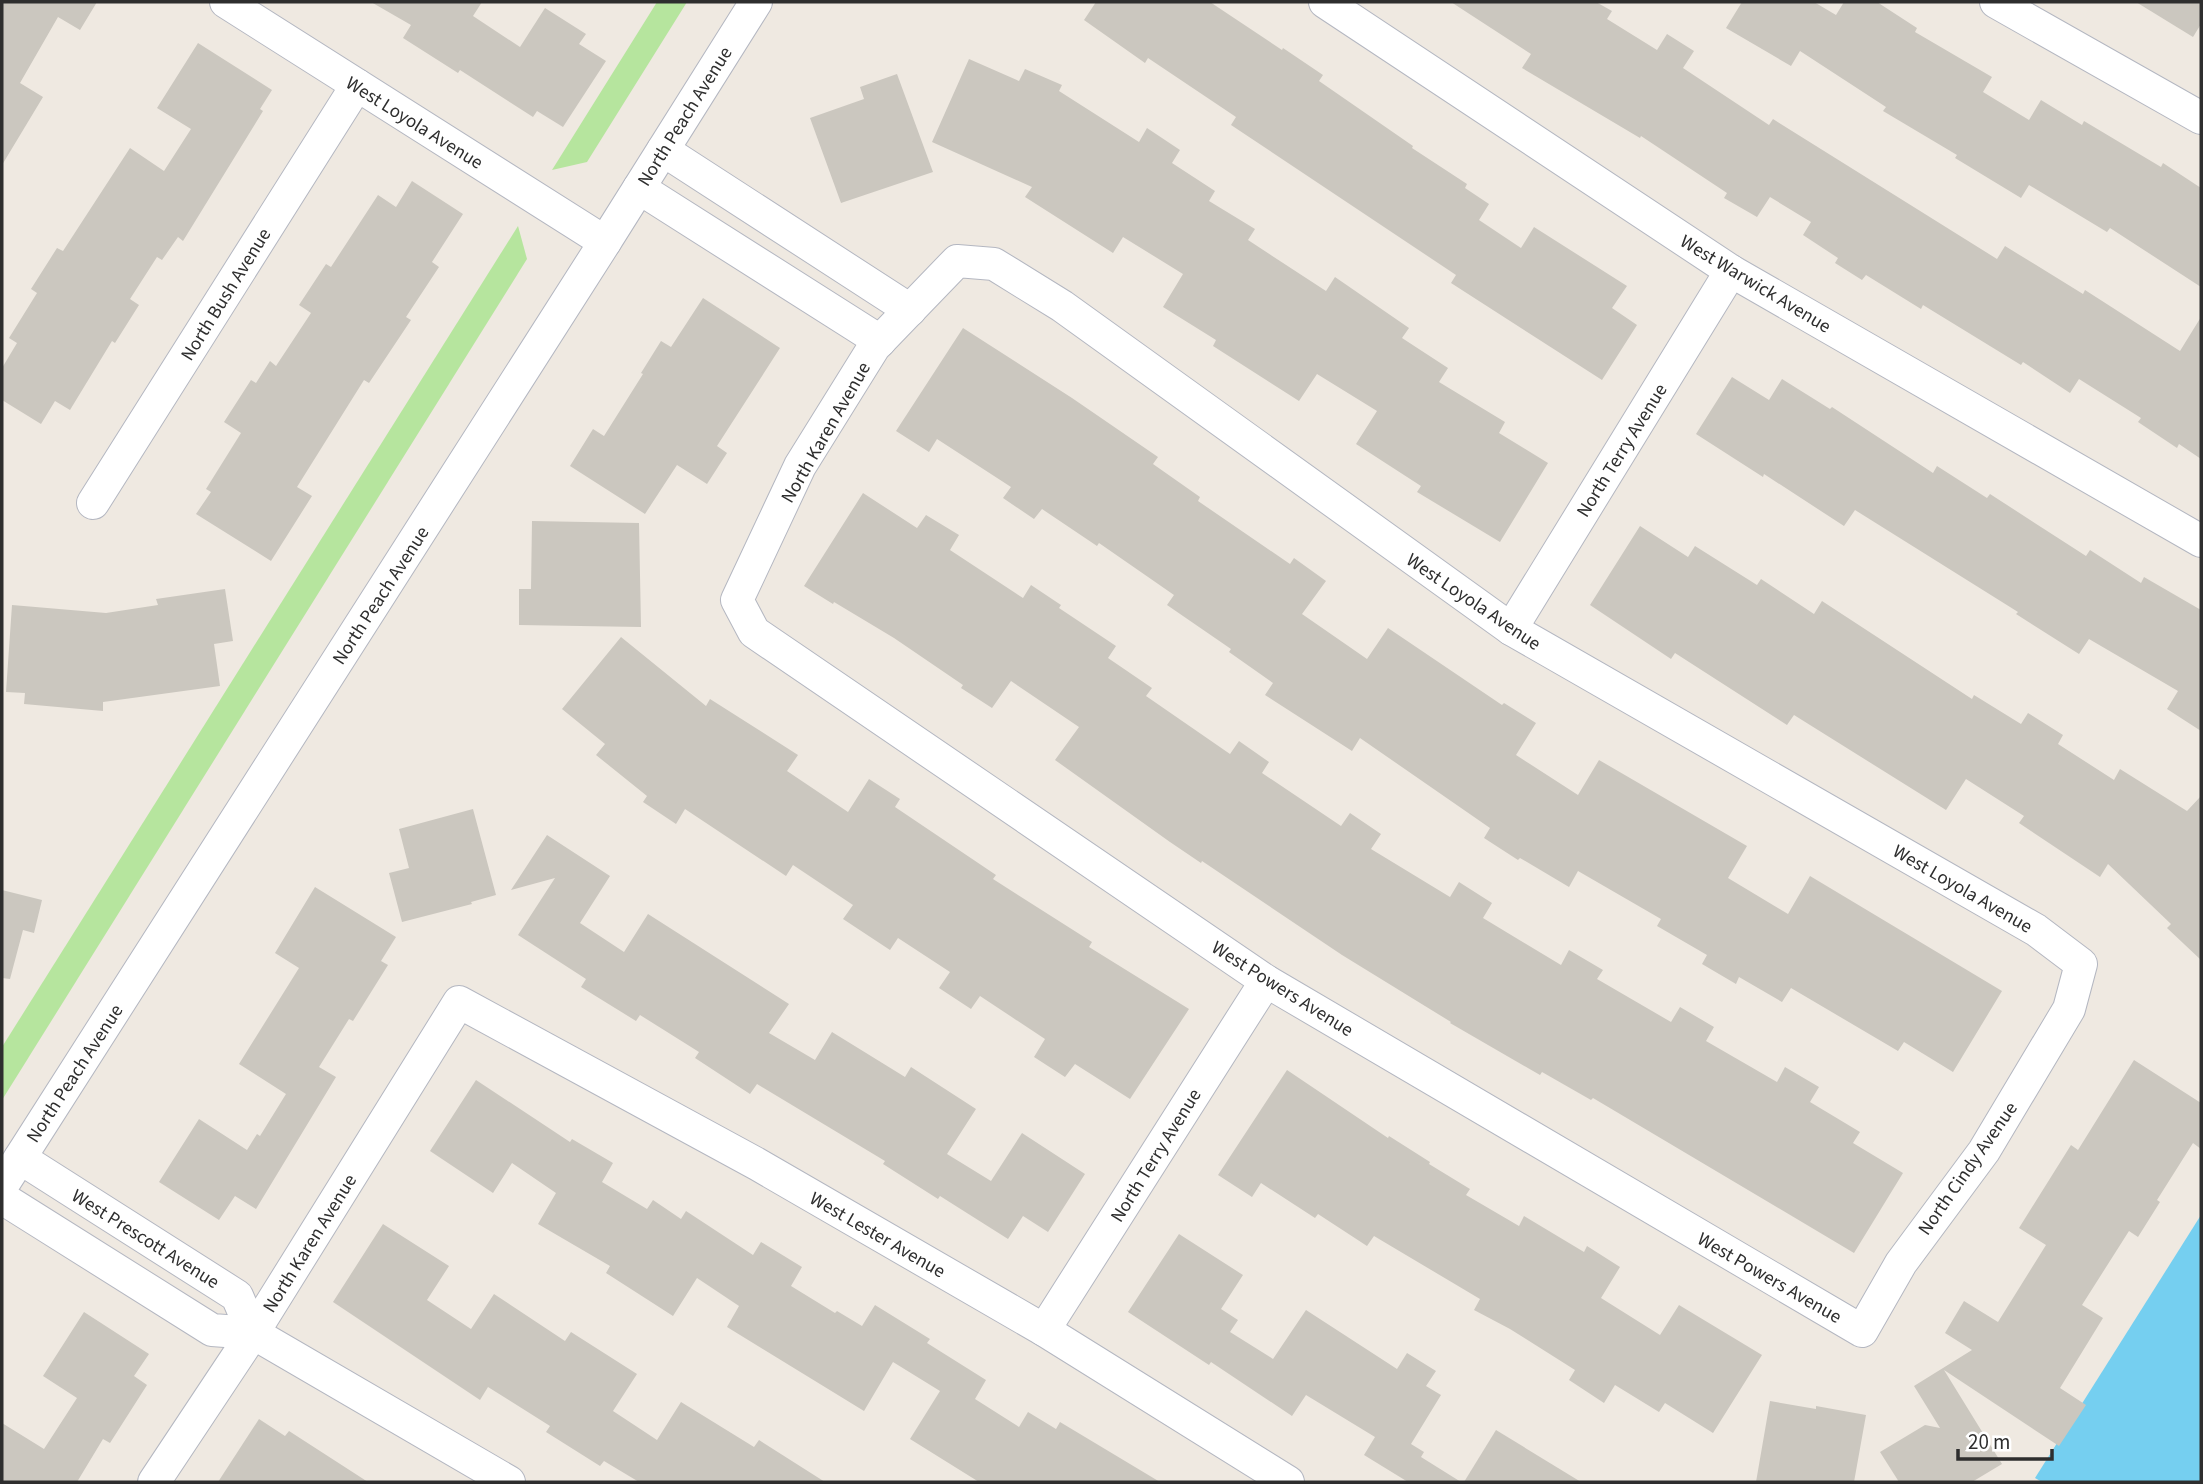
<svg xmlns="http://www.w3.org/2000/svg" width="2203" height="1484" font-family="'Source Sans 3',sans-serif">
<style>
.green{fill:#b6e59e}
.water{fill:#75cff0}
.building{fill:#cbc7bf}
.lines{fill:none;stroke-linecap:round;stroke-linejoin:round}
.minor-casing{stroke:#b4b7c1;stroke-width:34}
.minor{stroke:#fff;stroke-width:32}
.labels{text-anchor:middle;stroke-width:5;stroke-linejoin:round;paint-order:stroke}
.street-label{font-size:19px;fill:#2e2e2e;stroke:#fff}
</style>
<rect width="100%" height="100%" fill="#efe9e1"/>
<g class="green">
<polygon points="657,2 687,2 587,162 552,170"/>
<polygon points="518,226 527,259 2,1100 2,1047"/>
</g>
<polygon class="water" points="2201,1215 2201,1482 2042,1482 2035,1478"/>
<g class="building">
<polygon points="2,2 97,2 80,30 58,17 20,83 43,97 2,165"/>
<polygon points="371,2 482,2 473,16 520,47 545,8 586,34 579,44 606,61 563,127 537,111 533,117 460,70 458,73 403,38 411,25"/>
<polygon points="1096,2 1210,2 1282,50 1283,48 1323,75 1319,81 1413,146 1412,148 1467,184 1465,188 1489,204 1479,220 1521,248 1534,227 1627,286 1612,308 1637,325 1602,380 1451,283 1456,275 1231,125 1236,117 1148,58 1145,63 1084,20"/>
<polygon points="1451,2 1596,2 1612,11 1607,19 1657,50 1667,34 1694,51 1683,68 1769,125 1773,119 1997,259 2005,246 2083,294 2085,290 2180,351 2201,317 2201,459 2179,444 2177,448 2138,422 2141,418 2079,379 2070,393 2023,362 2021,365 1923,305 1921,309 1866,275 1862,280 1835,263 1838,258 1803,235 1811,222 1770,197 1757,217 1724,198 1727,193 1641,136 1640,138 1522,68 1531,54"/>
<polygon points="1742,2 1814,2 1836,15 1844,2 1877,2 1917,28 1915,32 1992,77 1983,92 2029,120 2041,100 2082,125 2084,121 2161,167 2163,163 2201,188 2201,287 2110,228 2107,232 2029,185 2021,198 1955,158 1957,155 1883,111 1886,107 1800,51 1791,66 1726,28"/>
<polygon points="2136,2 2201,2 2201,24 2193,37"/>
<polygon points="198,43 272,90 260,109 263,111 183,241 178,237 162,260 157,257 130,299 139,305 115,343 112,341 70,410 55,401 41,424 2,400 2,368 17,343 9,338 37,293 31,289 57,248 63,251 130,148 164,171 191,129 157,108"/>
<polygon points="969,59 1019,81 1025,69 1062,85 1059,91 1139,142 1147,128 1180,150 1172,163 1215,191 1209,201 1255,229 1248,240 1326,291 1335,277 1409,328 1402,338 1448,368 1439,382 1505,422 1499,433 1548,463 1500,542 1417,492 1421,486 1356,444 1377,411 1317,374 1299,401 1213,346 1216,340 1163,307 1183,274 1123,237 1113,253 1025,197 1032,187 932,142"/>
<polygon points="897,74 933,172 841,203 810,118 864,99 860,87"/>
<polygon points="412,181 463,214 432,262 439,267 406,317 411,320 369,383 364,380 297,487 312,496 271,561 196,514 211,492 206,489 241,433 224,422 251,380 256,383 270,361 276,366 311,313 299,305 326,264 331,267 378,195 396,207"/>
<polygon points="703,298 780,348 717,446 727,453 707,484 677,465 645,514 570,466 593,429 604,436 643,374 641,373 661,341 671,347"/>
<polygon points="963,328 1072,398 1158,457 1153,464 1200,497 1198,501 1290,564 1294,558 1326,581 1302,614 1367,659 1388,628 1502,705 1504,703 1536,723 1516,755 1578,795 1599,760 1747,846 1728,878 1788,914 1810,876 2002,991 1953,1072 1904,1042 1898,1051 1791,988 1782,1002 1739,977 1736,984 1702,964 1707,955 1657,926 1661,919 1578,871 1569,887 1520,858 1518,860 1484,838 1490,828 1360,738 1352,751 1265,695 1273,683 1229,652 1231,649 1167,605 1174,595 1099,543 1097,546 1042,509 1034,519 1003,498 1011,487 937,439 929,452 896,431"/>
<polygon points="1732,377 1769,400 1782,379 1830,409 1832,407 1933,473 1937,466 1987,498 1990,494 2086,556 2090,550 2141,583 2144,577 2201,610 2201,731 2167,709 2178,691 2089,639 2079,654 2016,614 2018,612 1855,510 1844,526 1764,474 1763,477 1696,434"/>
<polygon points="863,493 917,528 926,515 959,535 950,550 1023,598 1031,585 1061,605 1059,608 1116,646 1108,658 1152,688 1146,696 1230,754 1239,741 1269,762 1262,773 1341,826 1350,813 1381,834 1371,849 1450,897 1459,882 1492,903 1483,918 1561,965 1569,950 1603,970 1597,979 1671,1022 1680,1007 1714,1027 1706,1041 1777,1082 1785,1067 1819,1087 1810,1102 1860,1132 1853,1143 1903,1173 1854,1253 1593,1098 1591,1100 1542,1072 1540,1075 1450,1023 1451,1022 1342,955 1202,861 1201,863 1170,842 1055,760 1079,727 1011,681 992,708 961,688 963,685 894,638 834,602 833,604 804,586"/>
<polygon points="532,521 639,523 641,627 519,625 519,589 531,589"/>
<polygon points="1640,526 1688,557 1695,546 1757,585 1761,579 1814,614 1822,601 1972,699 1974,695 2021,724 2028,713 2063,735 2058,744 2114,780 2120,769 2187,811 2201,796 2201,960 2167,928 2171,924 2108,864 2100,877 2019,823 2024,816 1966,779 1946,810 1794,715 1787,725 1675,653 1671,659 1590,605"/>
<polygon points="225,589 233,641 214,644 220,686 103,702 103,711 24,704 25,693 6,692 12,605 106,613 158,605 156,599"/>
<polygon points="621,637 706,706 710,699 798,755 787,771 848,812 869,779 900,799 895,807 996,875 993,879 1092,942 1089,947 1189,1009 1130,1099 1075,1064 1065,1077 1034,1057 1045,1039 980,996 971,1009 939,988 950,972 898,938 890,950 843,919 853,905 793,865 786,876 685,809 676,824 643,802 647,796 596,755 605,744 562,709"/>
<polygon points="473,809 496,895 471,902 472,904 402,922 389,873 409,868 399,829"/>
<polygon points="547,835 610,876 580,923 624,952 648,914 789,1004 769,1033 815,1060 832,1032 905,1077 911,1067 976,1109 947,1154 991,1181 1022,1133 1085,1174 1048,1232 1023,1216 1008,1239 940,1196 938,1199 883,1164 885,1161 757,1084 750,1094 695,1058 699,1052 640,1015 636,1021 581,987 586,979 518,935 555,878 511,890"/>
<polygon points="315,887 396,937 381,961 388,965 353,1021 349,1019 319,1067 336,1077 256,1209 235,1196 219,1220 159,1182 199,1119 247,1150 257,1134 260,1136 286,1094 239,1064 299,968 275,953"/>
<polygon points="2,890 42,900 34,933 23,930 10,979 2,978"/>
<polygon points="2134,1060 2201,1103 2201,1149 2193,1143 2157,1200 2160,1202 2138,1237 2129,1231 2082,1305 2103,1318 2060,1388 2086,1405 2059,1446 1944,1370 2002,1464 1972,1482 1899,1482 1880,1452 1925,1425 1940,1428 1914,1386 1972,1350 1945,1333 1964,1301 1998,1322 2046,1245 2019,1228 2071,1145 2078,1150"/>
<polygon points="1287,1070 1388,1138 1389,1136 1430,1162 1429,1164 1470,1189 1466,1195 1519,1226 1524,1216 1584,1252 1587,1246 1620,1267 1601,1298 1660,1335 1679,1305 1762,1355 1713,1433 1665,1403 1659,1412 1615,1385 1604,1403 1569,1380 1575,1370 1510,1329 1474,1310 1480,1299 1374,1236 1367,1246 1318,1214 1315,1218 1261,1183 1252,1197 1218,1175"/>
<polygon points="476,1080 570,1142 572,1139 613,1163 602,1182 647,1209 653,1200 681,1219 686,1211 753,1255 761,1242 802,1267 791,1286 835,1313 837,1311 862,1326 875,1305 930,1339 927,1343 986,1380 975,1399 1019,1427 1028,1412 1056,1429 1060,1422 1160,1482 979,1482 910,1439 940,1391 893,1362 864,1411 727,1327 739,1306 697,1278 673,1316 606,1273 610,1266 538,1224 556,1193 512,1163 493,1193 430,1151"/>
<polygon points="383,1224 449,1266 427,1300 471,1329 494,1294 565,1341 571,1332 637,1374 613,1411 657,1440 681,1402 754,1447 759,1440 825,1482 639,1482 604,1461 600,1466 546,1432 550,1426 488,1387 480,1400 333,1302"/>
<polygon points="1179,1234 1243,1275 1221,1309 1238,1320 1230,1332 1273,1359 1306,1310 1397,1369 1407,1353 1436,1371 1426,1386 1441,1395 1411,1444 1424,1452 1421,1457 1461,1482 1408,1482 1364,1455 1375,1437 1306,1395 1292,1416 1211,1362 1209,1365 1128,1312"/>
<polygon points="84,1312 149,1354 134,1376 147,1385 110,1443 103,1439 77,1482 2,1482 2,1423 44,1449 77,1398 43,1376"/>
<polygon points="1770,1401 1816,1409 1816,1406 1866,1415 1854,1482 1756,1482"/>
<polygon points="259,1419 285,1436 289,1431 368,1482 218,1482"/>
<polygon points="1496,1430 1581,1482 1464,1482"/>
</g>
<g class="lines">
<defs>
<g id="minor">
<polyline points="226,2 605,242"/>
<polyline points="1325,2 1731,271 2201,541"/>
<polyline points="1996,2 2201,118"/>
<polyline points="663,150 910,310"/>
<polyline points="639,188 880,341"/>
<polygon points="957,261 994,264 1062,306 1511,629 2036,930 2081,964 2069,1009 1984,1151 1901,1263 1862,1331 1266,981 754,632 737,600 800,466 874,347"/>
<polyline points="93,503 357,85"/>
<polyline points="1511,629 1731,271"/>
<polyline points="20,1158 237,1296 253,1333"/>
<polyline points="2,1186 605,242 756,2"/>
<polyline points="2,1198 212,1330 253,1333 509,1482"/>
<polyline points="1044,1330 1266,981"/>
<polyline points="154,1482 253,1333 459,1002 757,1164 1044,1330 1288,1482"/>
</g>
</defs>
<use href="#minor" class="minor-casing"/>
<use href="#minor" class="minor"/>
</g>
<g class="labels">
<g class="street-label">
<text transform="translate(684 116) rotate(-58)" y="7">North Peach Avenue</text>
<text transform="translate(415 122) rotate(32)" y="7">West Loyola Avenue</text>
<text transform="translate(1756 283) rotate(31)" y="7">West Warwick Avenue</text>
<text transform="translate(225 294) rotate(-58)" y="7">North Bush Avenue</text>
<text transform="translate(825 432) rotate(-60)" y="7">North Karen Avenue</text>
<text transform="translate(1621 450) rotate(-58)" y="7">North Terry Avenue</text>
<text transform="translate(380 595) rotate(-57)" y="7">North Peach Avenue</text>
<text transform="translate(1474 601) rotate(34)" y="7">West Loyola Avenue</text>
<text transform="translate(1963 888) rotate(30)" y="7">West Loyola Avenue</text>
<text transform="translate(1283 988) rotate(32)" y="7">West Powers Avenue</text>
<text transform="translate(74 1073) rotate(-57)" y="7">North Peach Avenue</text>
<text transform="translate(1155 1155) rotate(-58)" y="7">North Terry Avenue</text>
<text transform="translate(1967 1168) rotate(-55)" y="7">North Cindy Avenue</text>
<text transform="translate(878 1234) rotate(30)" y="7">West Lester Avenue</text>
<text transform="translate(146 1238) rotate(32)" y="7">West Prescott Avenue</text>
<text transform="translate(309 1243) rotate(-58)" y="7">North Karen Avenue</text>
<text transform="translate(1770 1277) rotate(30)" y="7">West Powers Avenue</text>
</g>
</g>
<rect width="2203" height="1484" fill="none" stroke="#2e2e2e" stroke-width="7"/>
<path d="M1958 1449v10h94v-10" fill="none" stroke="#2e2e2e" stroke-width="3.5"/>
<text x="1968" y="1449" font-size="21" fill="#2e2e2e" stroke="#ffffff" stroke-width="5" paint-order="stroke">20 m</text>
</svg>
